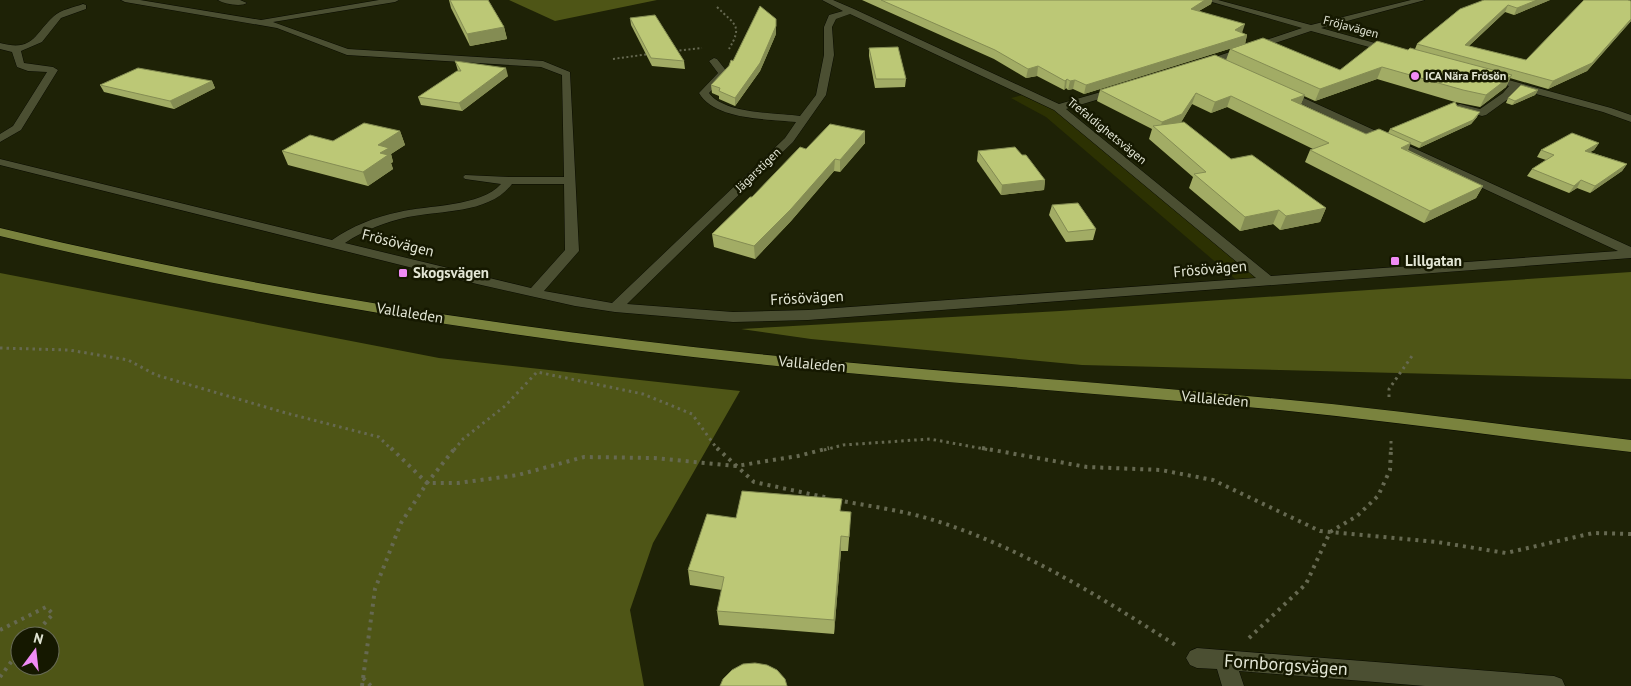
<svg xmlns="http://www.w3.org/2000/svg" width="1631" height="686" font-family="'PT Sans',sans-serif">
<style>
.green{fill:#2c3102}
.forest{fill:#4e5516;fill-rule:evenodd}
.lines{fill:none;stroke-linecap:round;stroke-linejoin:round}
.minor-casing{stroke:#090b00;stroke-width:1}
.major-casing{stroke:#090b00;stroke-width:1}
.path-far2{stroke:#666951;stroke-width:2;stroke-dasharray:2 2.5;stroke-linecap:butt}
.path-far1{stroke:#666951;stroke-width:3;stroke-dasharray:2.5 4;stroke-linecap:butt}
.path{stroke:#666951;stroke-width:4;stroke-dasharray:3 5;stroke-linecap:butt}
.minor{fill:#4b4f32;fill-rule:evenodd}
.major{fill:#7a833e;fill-rule:evenodd}
.wall{fill:#a2ac65;fill-rule:evenodd}
.shaded-wall{fill:#848c53}
.building{fill:#bcc876;stroke:#848c53}
.poi-dot{fill:#f08bf5;stroke:#151800;stroke-width:2}
.labels{text-anchor:middle;stroke-width:5;stroke-linejoin:round;paint-order:stroke}
.far-street-label{font-size:12px;fill:#e3e6d5;stroke:#151800}
.far-poi-label{font-size:12px;font-weight:bold;fill:#e3e6d5;stroke:#151800;text-anchor:start}
.street-label{font-size:15px;fill:#e3e6d5;stroke:#151800}
.poi-label{font-size:15px;font-weight:bold;fill:#e3e6d5;stroke:#151800;text-anchor:start}
.near-street-label{font-size:18px;fill:#e3e6d5;stroke:#151800}
</style>
<rect width="100%" height="100%" fill="#1e2206"/>
<polygon class="green" points="1026,94 1058,108 1267,280 1240,283 1046,117 1011,98"/>
<g class="forest">
<polygon points="509,0 657,0 555,21"/>
<polygon points="1631,272 1631,379 1082,365 811,339 741,329 1060,311"/>
<path d="M0 273 439 358 740 391 653 543 630 610 644 686H0ZM20 636H50V666H20Z"/>
</g>
<g class="lines">
<defs>
<g id="minor">
<path d="M121 0H140L261 20 379 0H399L395 2 273 22 348 49 543 61 570 72 579 251 544 291 612 303 785 138 796 122C768 119 714 120 699 93L718 73 709 61 714 58 717 59 728 73 709 93C724 114 777 113 800 116L816 95 824 55V27L829 15 843 11 822 0H833L854 9 1059 104 1115 88H1123V92L1066 109 1271 276 1618 251 1280 94V90L1284 89 1631 247V258L808 320 733 322 615 312 575 306 477 284 0 165V159L332 240C352 226 375 217 399 212 427 205 481 207 501 184L465 179 463 177 465 175 509 177H564L562 75 541 67 347 55 277 28 125 2ZM850 14 1054 110 1256 278 808 310 733 312 627 304 793 142 826 95 834 55 832 27 836 19ZM512 184H564L565 250 531 288 345 243C364 230 386 222 408 217 442 210 489 214 512 184Z"/>
<path d="M218 0H240L247 3C241 7 224 4 218 0Z"/>
<polygon points="1205,0 1218,0 1311,25 1411,0 1425,0 1321,28 1393,48 1393,52 1387,52 1311,31 1203,67 1200,66 1200,62 1302,28"/>
<path d="M83 4 86 5V9L61 18 42 42 21 51 24 63 53 67 58 70 21 130 0 142V134L13 126 47 72 28 71 17 67 12 52 0 49V43C34 52 34 34 54 16 60 10 75 7 83 4Z"/>
<polygon points="1490,75 1611,108 1631,115 1631,122 1603,112 1517,89 1511,97 1486,115 1482,116 1456,109 1455,107 1456,105 1460,104 1480,109 1503,93 1509,86 1487,80 1487,76"/>
<polygon points="1197,648 1554,676 1562,679 1565,686 1425,686 1239,671 1244,686 1222,686 1217,669 1197,668 1190,665 1186,658 1190,651"/>
</g>
<path id="major" d="M0 228C249 288 503 328 758 354 928 371 1099 382 1269 398 1390 409 1511 426 1631 440V452C1511 438 1390 421 1269 409 1099 393 928 382 758 364 503 338 249 296 0 236Z"/>
</defs>
<use href="#minor" class="minor-casing"/>
<use href="#major" class="major-casing"/>
<g class="path-far2">
<path d="M717 7C735 25 743 25 729 49"/>
<polyline points="675,51 702,48"/>
<polyline points="613,59 649,54"/>
</g>
<g class="path-far1">
<polyline points="0,348 69,350 128,360 156,375 286,413 379,437 392,450"/>
<polyline points="1389,397 1389,389 1412,356"/>
<polyline points="454,450 463,439 505,406 537,372 643,394 692,414 718,450"/>
<polyline points="824,450 843,445 930,439 990,450"/>
<polyline points="1391,450 1391,438"/>
</g>
<g class="path">
<polyline points="391,448 427,483 458,483 518,475 584,457 654,458 736,466 798,456 829,448"/>
<polyline points="717,448 754,482 829,498"/>
<polyline points="982,448 1087,467 1161,470 1213,480 1320,531 1437,542 1506,553 1593,533 1631,534"/>
<path d="M837 500C868 506 900 510 930 519 1019 546 1099 596 1177 646"/>
<polyline points="0,630 46,607 53,614 33,636"/>
<polyline points="1249,638 1306,584 1330,532 1357,516 1378,496 1390,470 1391,448"/>
<polyline points="0,677 20,650"/>
<polyline points="363,678 371,686"/>
<polyline points="362,686 375,589 401,523 427,483 455,448"/>
</g>
<use href="#minor" class="minor"/>
<use href="#major" class="major"/>
</g>
<g class="wall">
<polygon points="449,0 488,0 504,27 507,39 470,46 451,8"/>
<polygon points="862,0 1212,0 1211,4 1199,11 1247,35 1245,44 1084,94 1073,89 1068,90 1066,88 1064,90 1037,76 1026,78 994,59"/>
<path d="M1550 0 1514 15 1505 12 1469 46 1526 60 1631 1V21L1587 71 1548 89 1510 78 1506 87 1480 107 1455 102 1457 106 1477 117 1471 124 1419 148 1410 144 1408 150 1483 186 1476 198 1424 223 1305 162 1310 150 1313 149 1227 107 1211 113 1192 104 1181 122 1231 159 1326 208 1320 222 1280 230 1273 224 1240 231 1189 188 1193 177 1149 139 1152 129 1097 101 1100 90 1226 60 1230 49 1340 70 1408 50 1415 49 1417 44 1460 9ZM1377 79 1455 102 1390 129 1388 133 1366 134 1301 104 1304 96 1315 101Z"/>
<polygon points="630,18 684,61 685,69 652,66 631,25"/>
<polygon points="776,34 760,71 735,106 719,99 719,96 712,93 711,85 733,61"/>
<polygon points="869,48 906,79 905,87 875,88 869,56"/>
<polygon points="455,61 508,76 462,111 421,105 418,97 458,71"/>
<polygon points="212,81 215,88 174,109 104,92 100,85"/>
<polygon points="1538,90 1535,95 1512,105 1506,103 1508,98"/>
<polygon points="400,131 405,145 391,154 393,162 391,163 393,169 368,186 288,165 282,151 333,141"/>
<polygon points="865,131 865,143 840,172 834,171 791,221 755,259 714,247 712,234 806,149"/>
<polygon points="1599,143 1594,150 1590,152 1627,164 1622,171 1590,193 1577,188 1569,193 1527,176 1532,169 1546,160 1537,157 1541,150"/>
<polygon points="978,151 1022,155 1045,180 1044,190 1001,195 977,161"/>
<polygon points="1052,205 1096,229 1093,240 1066,242 1049,215"/>
<polygon points="841,511 850,527 848,551 841,551 834,634 719,625 717,611 722,590 690,585 688,570 736,518"/>
</g>
<g class="shaded-wall">
<polygon points="1205,0 1212,0 1211,4 1188,17 1191,9"/>
<polygon points="1537,0 1550,0 1514,15 1517,8"/>
<polygon points="1508,5 1505,12 1462,52 1465,45"/>
<polygon points="776,19 776,34 760,71 735,106 735,98"/>
<polygon points="1631,19 1631,21 1587,71 1548,89 1553,81"/>
<polygon points="1245,24 1242,33 1235,30"/>
<polygon points="504,27 507,39 470,46 467,34"/>
<polygon points="1247,35 1245,44 1084,94 1086,85"/>
<polygon points="1038,66 1037,76 1026,78 1028,69"/>
<polygon points="1382,67 1377,79 1315,101 1320,89"/>
<polygon points="506,68 508,76 462,111 459,103"/>
<polygon points="1512,75 1506,87 1480,107 1486,95"/>
<polygon points="1067,79 1066,88 1064,90 1065,81"/>
<polygon points="1075,80 1073,89 1068,90 1070,81"/>
<polygon points="212,81 215,88 174,109 170,101"/>
<polygon points="1538,90 1535,95 1512,105 1515,101"/>
<polygon points="1196,93 1192,104 1179,126 1159,132 1162,122"/>
<polygon points="1305,95 1300,106 1291,100"/>
<polygon points="1231,96 1227,107 1211,113 1215,102"/>
<polygon points="1480,112 1477,117 1471,124 1419,148 1422,143"/>
<polygon points="400,131 405,145 391,154 393,162 391,163 393,169 368,186 363,172 378,145"/>
<polygon points="865,131 865,143 840,172 840,160"/>
<polygon points="1411,143 1405,155 1401,148"/>
<polygon points="1599,143 1594,150 1580,158 1585,151"/>
<polygon points="835,159 834,171 791,221 755,259 754,246"/>
<polygon points="1627,164 1622,171 1590,193 1595,186"/>
<polygon points="1045,180 1044,190 1001,195 1002,185"/>
<polygon points="1581,180 1577,188 1569,193 1574,186"/>
<polygon points="1483,186 1476,198 1424,223 1430,211"/>
<polygon points="1326,208 1320,222 1280,230 1286,216"/>
<polygon points="1279,210 1273,224 1240,231 1245,217"/>
<polygon points="841,536 841,551 834,634 834,620"/>
</g>
<g class="building">
<polygon points="450,0 488,0 504,27 467,34"/>
<polygon points="881,0 1205,0 1191,9 1245,24 1235,30 1247,35 1086,85 1075,80 1070,81 1067,79 1065,81 1038,66 1028,69 995,50"/>
<polygon points="1484,0 1537,0 1517,8 1508,5 1465,45 1526,60 1584,0 1628,0 1631,1 1631,19 1592,63 1553,81 1417,44 1460,9"/>
<polygon points="760,6 776,19 776,26 760,63 735,98 719,91 720,88 711,85 729,66 731,60 733,61"/>
<polygon points="655,15 684,61 651,58 630,18"/>
<polygon points="1263,38 1340,70 1377,41 1408,50 1410,48 1512,75 1486,95 1463,90 1382,67 1320,89 1230,49"/>
<polygon points="898,47 906,79 876,79 869,48"/>
<polygon points="1215,55 1305,95 1291,100 1366,134 1379,129 1411,143 1401,148 1483,186 1430,211 1310,150 1329,143 1231,96 1215,102 1196,93 1182,114 1162,122 1100,90"/>
<polygon points="455,61 506,68 459,103 418,97 457,71 461,71"/>
<polygon points="138,68 212,81 170,101 100,85"/>
<polygon points="1521,85 1538,90 1515,101 1508,98"/>
<polygon points="1455,102 1457,106 1480,112 1473,120 1422,143 1390,129"/>
<polygon points="1184,122 1231,159 1252,155 1326,208 1286,216 1279,210 1245,217 1194,174 1206,172 1153,126"/>
<polygon points="364,123 400,131 378,145 389,148 380,153 388,155 363,172 282,151 310,135 333,141"/>
<polygon points="830,124 865,131 840,160 835,159 791,209 754,246 712,234 750,197 752,197 800,147 806,149"/>
<polygon points="1572,133 1599,143 1585,151 1627,164 1595,186 1581,180 1574,186 1532,169 1554,155 1541,150"/>
<polygon points="1015,147 1022,155 1026,155 1045,180 1002,185 978,151"/>
<polygon points="1078,203 1096,229 1068,232 1052,205"/>
<polygon points="742,491 842,499 840,511 851,512 849,537 841,536 834,620 717,611 724,577 688,570 707,514 736,518"/>
<polygon points="755,663 767,665 777,670 785,679 787,686 720,686 723,679 732,670 743,664"/>
</g>
<g class="poi-dot">
<circle cx="1415" cy="76" r="5"/>
<rect x="1390" y="256" width="10" height="10" rx="2.5"/>
<rect x="398" y="268" width="10" height="10" rx="2.5"/>
</g>
<g class="labels">
<g class="far-street-label">
<text transform="translate(1351 27) rotate(15)" y="4">Fröjavägen</text>
<text transform="translate(1107 131) rotate(39)" y="4">Trefaldighetsvägen</text>
<text transform="translate(758 170) rotate(-44)" y="4">Jägarstigen</text>
</g>
<g class="far-poi-label">
<text x="1425" y="80">ICA Nära Frösön</text>
</g>
<g class="street-label">
<text transform="translate(398 243) rotate(14)" y="5">Frösövägen</text>
<text transform="translate(1210 269) rotate(-5)" y="5">Frösövägen</text>
<text transform="translate(807 298) rotate(-3)" y="5">Frösövägen</text>
<text transform="translate(410 313) rotate(9)" y="5">Vallaleden</text>
<text transform="translate(812 364) rotate(5)" y="5">Vallaleden</text>
<text transform="translate(1215 399) rotate(5)" y="5">Vallaleden</text>
</g>
<g class="poi-label">
<text x="1405" y="266">Lillgatan</text>
<text x="413" y="278">Skogsvägen</text>
</g>
<g class="near-street-label">
<text transform="translate(1286 665) rotate(4)" y="6">Fornborgsvägen</text>
</g>
</g>
<g transform="translate(35 651) rotate(15)"><circle r="24" fill="#151800" stroke="#676a55"/>
<path d="M0-4L9 19L0 12L-9 19Z" fill="#f08bf5"/>
<text y="-8" font-size="14" font-weight="bold" text-anchor="middle" fill="#e3e6d5">N</text>
</g>
</svg>
